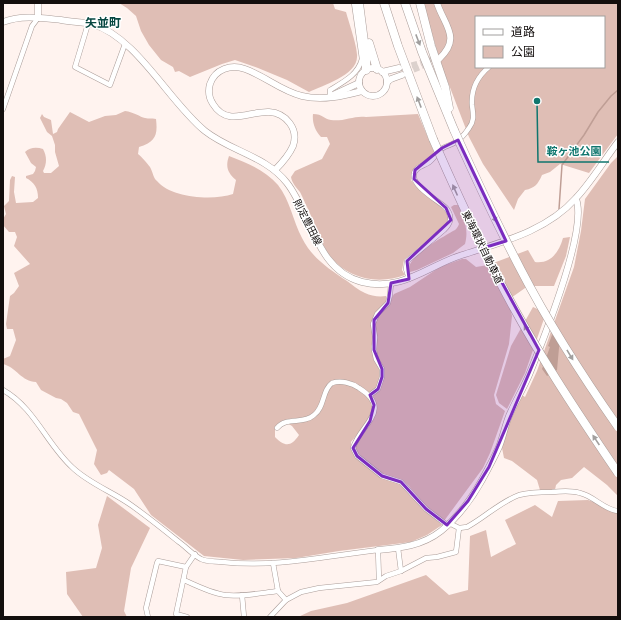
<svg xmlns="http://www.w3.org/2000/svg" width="621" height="620" font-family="'PT Sans','Noto Sans JP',sans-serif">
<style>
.green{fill:#dfbeb5;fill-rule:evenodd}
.water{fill:#bf9e95}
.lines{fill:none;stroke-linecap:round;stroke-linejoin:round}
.stream{stroke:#bf9e95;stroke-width:1.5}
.secondary-tunnel{stroke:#dcd1cd;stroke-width:6;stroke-dasharray:6 3;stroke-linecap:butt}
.street-casing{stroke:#ab9d99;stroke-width:5.5}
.secondary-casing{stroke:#ab9d99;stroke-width:7}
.highway-casing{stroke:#ab9d99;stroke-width:9}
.street{stroke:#fff;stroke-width:4.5}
.secondary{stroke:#fff;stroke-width:6}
.highway{stroke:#fff;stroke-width:8}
.highway-bridge-casing{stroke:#ab9d99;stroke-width:9;stroke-linecap:butt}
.highway-bridge{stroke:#fff;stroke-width:8}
.oneway{fill:#a19f9e}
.marked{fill:#7b2cbf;fill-opacity:0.2;stroke:#7b2cbf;stroke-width:3;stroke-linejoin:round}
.labels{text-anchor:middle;stroke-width:3;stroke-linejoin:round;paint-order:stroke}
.street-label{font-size:10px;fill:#130e0d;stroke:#fff}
.quarter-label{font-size:12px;font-weight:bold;fill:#074741;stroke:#fff}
.leader{fill:none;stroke:#0f766e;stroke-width:1.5}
.callout-dot{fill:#0f766e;stroke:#fff;stroke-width:1.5}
.callout-label{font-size:11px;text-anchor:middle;font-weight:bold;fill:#0f766e;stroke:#fff;stroke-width:3;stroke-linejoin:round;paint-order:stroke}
</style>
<rect width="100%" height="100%" fill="#fff3ef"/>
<g class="green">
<path d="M119 3H333L335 9 346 12C349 23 358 48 357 57 357 75 322 86 309 92L287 80 258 68 235 60 222 64 190 77 179 71 175 72 173 67 161 60 149 45 141 31 136 16 127 8Z"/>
<path d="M423 3H618V134L589 173 560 164 550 172 542 175C538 184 535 188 525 190L518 199 514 210 483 164 469 137 441 64ZM476 17H604V67H476Z"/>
<path d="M125 111C134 112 140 117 145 118 149 119 151 118 156 119 158 136 155 142 139 147L138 154C142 157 147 163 150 167 153 172 153 178 157 181 171 198 213 201 233 194L236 180C228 173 225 167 229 156 247 163 265 170 278 185 290 200 293 221 302 238 312 258 329 269 347 281 353 285 358 290 365 293 371 296 379 297 386 296V303L371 323 373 341 371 347 372 352 381 371 380 377 376 389 370 393C356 384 344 375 328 383 325 390 320 407 315 412 303 424 288 412 275 427V437C285 447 291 447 299 435L292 426 287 423C296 422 309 423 317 416 331 403 320 378 349 385 355 386 365 392 369 397 381 412 359 432 351 442V448L355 457 382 478 401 484 425 510 442 525 427 535 411 542 339 551 296 558 243 560 204 556 151 515 134 489 109 470 107 473 101 475 94 464 97 450 79 414 73 412 67 403 61 399 56 398 41 390 36 382C22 382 16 367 3 364V359L10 356 16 340 13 329H7L6 324 10 296 14 293 19 286 14 273 30 264 14 246 17 237 15 232H9L3 225V219L6 214 4 206 9 201 10 180 12 176 15 177 14 192 16 203 33 202 38 198C38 188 34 182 26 178V176L33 174 35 171 36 167 31 163 25 152C30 147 37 147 43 149 47 156 47 164 43 171L44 173H51L59 166 55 152V145L52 136 47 132 40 118 42 114 44 117 51 120 53 134 57 132 58 129 70 112 89 122 105 116 116 115Z"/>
<path d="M313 114C323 114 324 119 331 120 343 122 355 115 366 117L418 114 434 152C432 155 430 158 427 160 419 166 410 168 411 180 419 192 434 199 444 210 444 210 448 215 448 215 449 219 446 224 444 226L404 260 402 270 405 275C378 285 348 279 330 256 320 242 315 224 308 209 305 203 303 198 300 192 296 187 292 183 291 177L295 171 322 159 330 144 327 137H321C315 131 312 122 313 114Z"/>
<polygon points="618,156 618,496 607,485 584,467 572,478 561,480 556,485 555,490 540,490 537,480 512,461 504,458 502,448 510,421 522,395 525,397 537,371 574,267 581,231 585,199 611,163"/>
<path d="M454 205H458C464 219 469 229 465 244L453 253 417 270 410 272C403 257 444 237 453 231 456 230 458 227 459 224L451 207Z"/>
<path d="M570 237 566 256 554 286H528L508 300 512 316 509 344 494 395 496 404 505 411 490 453 483 468 444 521 424 505 409 486 402 480 383 474 364 459 358 453 355 447 371 422 376 405 373 396 377 392 384 376 375 349 374 324 378 315 389 303 394 294 410 287 440 267 462 259H466L476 267 488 265 528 250 535 262C551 264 559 252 563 238Z"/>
<polygon points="533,307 546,313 525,373 507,409 499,403 496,395 511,346"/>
<polygon points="107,496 150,528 131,568 124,611 127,617 83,617 67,594 66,572 96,568 102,548 98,525"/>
<polygon points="588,500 618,510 618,617 298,617 311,611 347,603 426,575 449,595 468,590 470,536 486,530 491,557 516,544 505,520 535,505 552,517 558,501"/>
</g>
<polygon class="water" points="552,335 560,337 557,370 547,376 542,369 550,347 548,346"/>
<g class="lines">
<polyline class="stream" points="559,209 562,165 584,135 598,112 611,96 618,90"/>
<g class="secondary-tunnel">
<polyline points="403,68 427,61 438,56"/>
<polyline points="405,73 430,63"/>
</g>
<defs>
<g id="street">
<polyline points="88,24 75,67 110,85 125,44"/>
<path d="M330 97V90C343 82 358 75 362 59L354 3"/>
<polyline points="3,109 32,26 38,18"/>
<path d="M409 279 406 269 407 261 444 230C451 223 453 217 446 208 439 201 411 186 414 174 415 167 423 166 428 163 434 159 437 152 443 148 446 146 451 145 454 143 460 140 465 134 469 128 475 120 473 114 472 105 471 90 477 77 489 67"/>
<path d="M3 390C35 408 47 445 73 468 90 484 113 492 131 505 148 517 164 530 179 542 186 547 193 555 201 559 206 562 216 561 222 562 275 568 325 556 378 550L379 580"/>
<polyline points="370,395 378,389 382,377 382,369 376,359 374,350 375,337 373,324 377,314 388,303 390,295 391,283"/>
<path d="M277 428C287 416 303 425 314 415 325 407 322 390 332 383 341 380 352 383 359 388 394 410 360 424 353 448L357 456 382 476 401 482 426 509 447 525"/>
<path d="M449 523 459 528 467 527C484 518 500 502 519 495 530 492 541 492 552 492 561 491 571 490 580 493 594 496 604 510 618 511"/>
<polyline points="398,548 401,571"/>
<polyline points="273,563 278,591 286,600"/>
<path d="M184 580C197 586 211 593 225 595 242 597 261 593 278 591"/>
<polyline points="242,595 244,617"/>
<polyline points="148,617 146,608 157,563 158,561 186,567"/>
<polyline points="187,617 176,614 186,567 195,554"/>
<polyline points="270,617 286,600 301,592 319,588 377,582 386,576 401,571 426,558 437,557 456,552 459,528"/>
</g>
<g id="secondary">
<polyline points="38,3 38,18"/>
<path d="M437 3C444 25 462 38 439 59"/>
<path d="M3 22C22 15 41 18 61 20 71 22 82 22 92 24 137 37 169 102 205 131 230 151 266 156 287 183 312 215 316 270 362 282 402 292 427 266 462 255 502 242 547 231 576 198 592 181 604 160 618 142"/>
<circle cx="373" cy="82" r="14"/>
<polyline points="382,72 399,68"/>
<polyline points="387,82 391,79 402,75"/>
<polyline points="331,96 359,83"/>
<path d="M275 170C282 163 289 155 293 146 299 129 286 113 269 112 249 111 227 127 213 104 209 98 208 91 210 84 215 69 231 64 245 69 265 76 281 91 302 96 322 101 343 96 362 91"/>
<path d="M378 550C400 548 422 546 441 531 457 518 472 498 482 480 488 469 494 458 499 447 503 437 505 426 509 416 515 402 523 389 529 375 542 343 588 229 576 199"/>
</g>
<g id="highway">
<polyline points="359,3 366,57 366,70"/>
<polyline points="384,3 398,46 433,139"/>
<polyline points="405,3 422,52 454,130"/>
<polyline points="420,3 431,46 445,87 449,108"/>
<polyline points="369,43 377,69"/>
</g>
</defs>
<use href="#street" class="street-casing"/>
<use href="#secondary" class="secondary-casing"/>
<use href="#highway" class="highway-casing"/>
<use href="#street" class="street"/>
<use href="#secondary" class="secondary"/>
<use href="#highway" class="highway"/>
<defs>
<g id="highway-bridge">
<path d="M454 130C475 177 497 224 521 270 549 324 583 377 618 427"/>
<path d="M433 139C454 187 476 235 500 282 534 348 576 411 618 473"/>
</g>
</defs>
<use href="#highway-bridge" class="highway-bridge-casing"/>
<use href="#highway-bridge" class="highway-bridge"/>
</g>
<defs><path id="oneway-solid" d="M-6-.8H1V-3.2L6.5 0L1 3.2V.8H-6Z"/></defs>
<g class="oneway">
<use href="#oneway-solid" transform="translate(418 40) rotate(69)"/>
<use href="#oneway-solid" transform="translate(419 102) rotate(-111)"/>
<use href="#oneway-solid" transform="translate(455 190) rotate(-114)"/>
<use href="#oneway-solid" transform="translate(494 217) rotate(64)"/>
<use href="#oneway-solid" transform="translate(527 330) rotate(-120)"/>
<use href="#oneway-solid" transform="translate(570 355) rotate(59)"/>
<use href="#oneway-solid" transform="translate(596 440) rotate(-124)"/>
</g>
<path class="marked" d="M458 140 506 241 483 248 539 350 489 467 468 501 447 525 426 509 401 482 382 476 357 456 353 448 370 421 374 405 370 395 378 389 382 377V369L374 350V320L388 303 391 283 409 279 407 261 451 220 446 208 414 179 415 170 442 148Z"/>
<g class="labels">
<g class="street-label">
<text transform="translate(308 222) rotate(63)" y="4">則定豊田線</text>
<text transform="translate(483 247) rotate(64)" y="4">東海環状自動車道</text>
</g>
<g class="quarter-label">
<text x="103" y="27">矢並町</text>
</g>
</g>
<path class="leader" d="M537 101L538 162H609"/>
<circle class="callout-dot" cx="537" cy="101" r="4"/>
<g class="callout-label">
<text x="574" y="155">鞍ヶ池公園</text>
</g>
<rect width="621" height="620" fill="none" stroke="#130e0d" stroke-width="8"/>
<rect x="475" y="16" width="130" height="52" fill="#ffffff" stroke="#a19f9e"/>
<rect x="483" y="29" width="20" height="6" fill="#ffffff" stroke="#a19f9e"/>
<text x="511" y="36" font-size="12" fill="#130e0d">道路</text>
<rect x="483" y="46" width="20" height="12" fill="#dfbeb5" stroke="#a19f9e"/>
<text x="511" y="56" font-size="12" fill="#130e0d">公園</text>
</svg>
